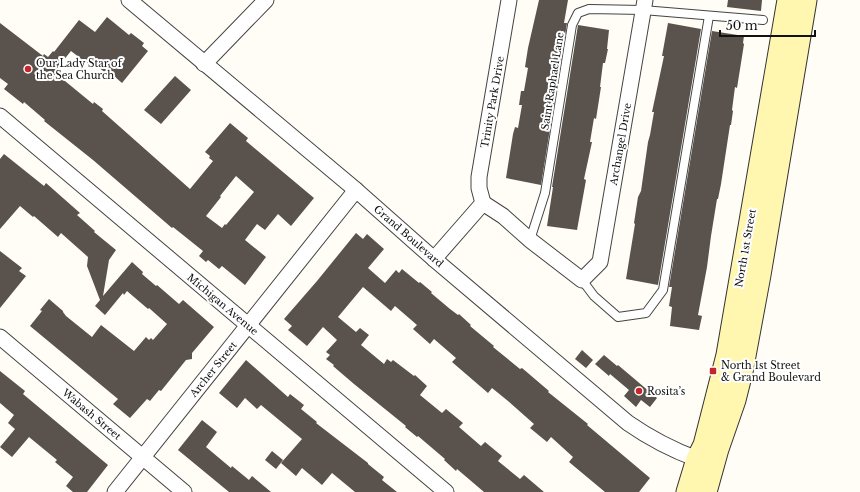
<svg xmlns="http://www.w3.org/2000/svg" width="860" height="492" font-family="'Libre Baskerville',serif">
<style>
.building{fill:#5a524d;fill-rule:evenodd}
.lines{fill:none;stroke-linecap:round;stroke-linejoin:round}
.lane-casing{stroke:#444;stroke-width:10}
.street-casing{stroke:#444;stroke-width:17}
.secondary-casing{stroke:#333;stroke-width:23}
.lane{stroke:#fff;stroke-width:8}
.street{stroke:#fff;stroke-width:15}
.secondary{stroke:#fff6b0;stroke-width:21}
.poi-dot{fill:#c4262e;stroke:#fff;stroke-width:1.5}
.labels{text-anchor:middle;stroke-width:4;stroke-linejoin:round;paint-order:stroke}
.poi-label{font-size:10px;fill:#111;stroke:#fff;text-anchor:start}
.street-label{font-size:10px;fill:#111;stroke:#fff}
</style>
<rect width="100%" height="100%" fill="#fffdf5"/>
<g class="building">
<polygon points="539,0 568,0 564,23 567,23 541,185 506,178 513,134 515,127 518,128 522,105 519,105 521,91 524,91 528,68 525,67 528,48"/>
<polygon points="728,0 762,0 761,11 727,7"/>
<path d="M107 17 129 35 131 33 144 43 142 46 148 51 122 83 114 76 112 78 97 66 96 68 94 66 93 68 71 51 54 72 93 104 94 102 103 109 102 111 190 189 213 161 209 158 210 156 205 152 230 123 248 138 246 141 314 198 291 226 278 214 265 230 257 224 245 240 266 257 245 285 222 266 219 269 208 260 206 262 199 256 203 251 173 227 172 228 93 160 44 121 45 120 24 102 23 104 4 89 8 84 0 78V23L43 56 44 54 48 57 53 51 54 52 79 20 95 32ZM236 176 254 192 226 225 225 224 222 228 206 216 221 197 220 196Z"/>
<polygon points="668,23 701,29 658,285 626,279 635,224 634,223 638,197 641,191 648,142 650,135 654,112 652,112 664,56 662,56"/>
<polygon points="578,25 609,30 607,49 608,49 605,63 603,63 600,87 601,87 596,119 594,118 590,142 592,142 584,179 586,180 577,230 547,226 553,187 552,187"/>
<polygon points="712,31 744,36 743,43 744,44 737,88 735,87 732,110 733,111 731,125 730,125 721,184 718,199 717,199 711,236 707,267 698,315 702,316 699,330 670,326 672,307 669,306 672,287 669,287"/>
<polygon points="175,76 191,90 161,124 144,110"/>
<polygon points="4,154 44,186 46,183 80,213 77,215 95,231 94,232 116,250 109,260 103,296 132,262 143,272 142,274 156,286 157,285 179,304 183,300 214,327 192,353 192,359 186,360 161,391 159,390 150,401 147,399 130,418 113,404 118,399 30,326 42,311 40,310 49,299 63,311 63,312 66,316 92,337 101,325 134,351 146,337 149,340 151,338 153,340 167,324 149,308 148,309 127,291 124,295 123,293 105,315 95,306 100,300 87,266 88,257 61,233 58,237 34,216 33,217 20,206 0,229 0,159"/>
<polygon points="356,233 363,239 367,234 384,249 368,268 385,283 396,270 399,273 402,269 419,283 420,282 432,292 431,293 450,309 458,315 459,314 471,325 470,326 494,346 493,347 520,369 522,368 549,391 548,392 588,424 587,425 650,478 639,492 605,492 569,462 573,457 551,437 547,442 530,428 534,424 508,401 492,388 488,393 452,362 456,358 434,339 430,344 413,329 417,325 395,306 391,311 363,287 338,317 356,332 360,328 369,335 361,345 384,364 387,359 391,362 393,360 414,376 415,375 427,386 420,395 442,413 446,409 463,423 459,427 481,446 485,442 502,456 498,461 520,479 524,475 544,492 484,492 457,469 456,471 444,460 445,459 418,436 417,437 405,427 406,426 354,384 333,366 334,365 326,359 330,355 326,352 337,340 323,327 307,346 288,330 292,326 284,319 317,281"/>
<polygon points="0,251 22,268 19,271 26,276 0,308"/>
<polygon points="582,350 593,360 586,368 575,359"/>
<polygon points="604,355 617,366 618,365 657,398 650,407 641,400 636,407 624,396 629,390 610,374 609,376 595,364"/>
<polygon points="246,360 288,397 290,394 304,405 301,409 317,422 316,423 368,463 368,464 384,477 382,480 397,492 355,492 332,473 322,485 302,468 296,476 281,463 302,439 261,405 257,409 245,398 237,408 219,393"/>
<polygon points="0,371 25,391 23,394 108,465 87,492 73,492 66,486 73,477 55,462 57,460 29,437 12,457 0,447 15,429 8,423 14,415 0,403"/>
<polygon points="202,420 217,432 206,447 231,468 232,466 249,480 252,476 271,492 229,492 178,450"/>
<polygon points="272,451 283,460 276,469 265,460"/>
</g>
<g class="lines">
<defs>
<g id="lane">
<polyline points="530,240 545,193 572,25 578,13 589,9 643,10 763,20"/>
<polyline points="582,280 594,296 618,317 646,313 663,290 709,16"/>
</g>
<g id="street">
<path d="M129 0 356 190 434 259 628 423C651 439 670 449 697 459"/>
<polyline points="204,64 266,0"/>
<polyline points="0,116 446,492"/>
<polyline points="483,203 503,216 530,240 582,280 600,262 645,0"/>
<polyline points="434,259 483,203 479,188 479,177 509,0"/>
<polyline points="0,337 184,492"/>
<polyline points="115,492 356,190"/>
</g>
<g id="secondary">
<polyline points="687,492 697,459 704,445 727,355 788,0"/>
<polyline points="706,492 718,449 735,400 742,372 760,275 806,0"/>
</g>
</defs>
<use href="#lane" class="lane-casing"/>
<use href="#street" class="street-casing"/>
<use href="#secondary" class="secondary-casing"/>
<use href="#lane" class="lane"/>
<use href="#street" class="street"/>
<use href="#secondary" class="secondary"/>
</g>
<g class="poi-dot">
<circle cx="28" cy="69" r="4"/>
<rect x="709" y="367" width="8" height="8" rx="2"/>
<circle cx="639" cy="391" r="4"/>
</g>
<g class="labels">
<g class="poi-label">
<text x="36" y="67">Our Lady Star of<tspan x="36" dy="12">the Sea Church</tspan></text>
<text x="721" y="369">North 1st Street<tspan x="721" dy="12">&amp; Grand Boulevard</tspan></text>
<text x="647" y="395">Rosita’s</text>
</g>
<g class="street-label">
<text transform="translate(552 81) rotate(-81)" y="4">Saint Raphael Lane</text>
<text transform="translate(492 102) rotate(-80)" y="4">Trinity Park Drive</text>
<text transform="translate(620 144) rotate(-80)" y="4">Archangel Drive</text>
<text transform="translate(409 236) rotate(41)" y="4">Grand Boulevard</text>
<text transform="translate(745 248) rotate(-80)" y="4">North 1st Street</text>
<text transform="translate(223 304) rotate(40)" y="4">Michigan Avenue</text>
<text transform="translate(213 369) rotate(-51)" y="4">Archer Street</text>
<text transform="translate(92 414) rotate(40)" y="4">Wabash Street</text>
</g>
</g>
<path d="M720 30v6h95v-6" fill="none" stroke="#111111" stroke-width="2"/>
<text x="726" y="30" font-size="12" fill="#111111" stroke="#ffffff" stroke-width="3" paint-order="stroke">50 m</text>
</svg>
